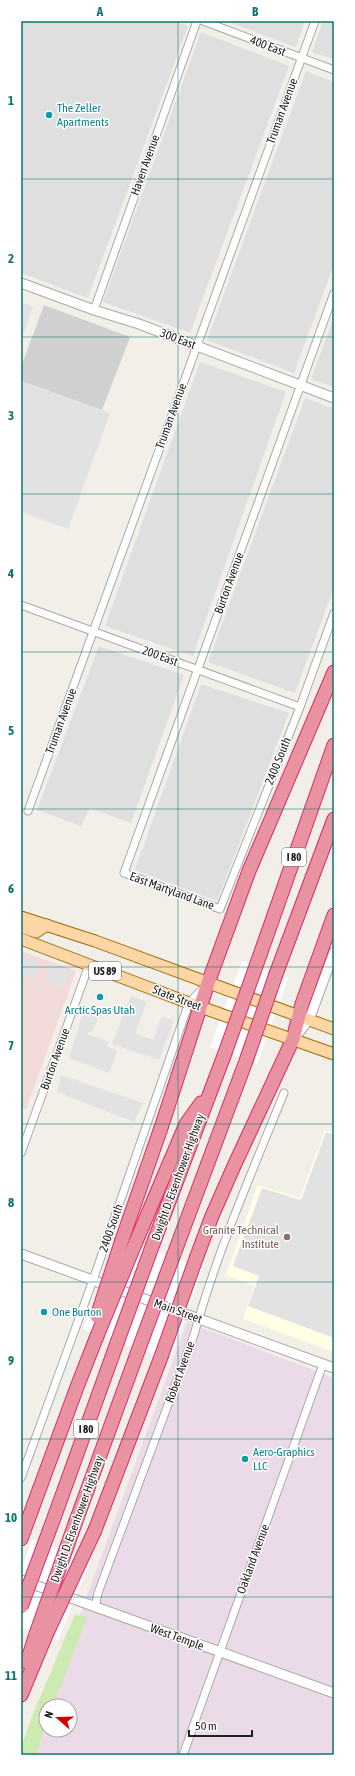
<svg xmlns="http://www.w3.org/2000/svg" width="355" height="1776" font-family="'Asap Condensed',sans-serif">
<style>
.residential{fill:#e0dfdf}
.commercial{fill:#f2dad9}
.industrial{fill:#ebdbe8;fill-rule:evenodd}
.education{fill:#ffffe5}
.religious{fill:#d0d0d0}
.grass{fill:#cdebb0}
.parking{fill:#e2e2e2}
.pier{fill:#fff}
.lines{fill:none;stroke-linecap:round;stroke-linejoin:round}
.minor-casing{stroke:#a9a9a9;stroke-width:9}
.tertiary-casing{stroke:#a9a9a9;stroke-width:11}
.primary-casing{stroke:#a06b00;stroke-width:13}
.motorway-casing{stroke:#dc2a67;stroke-width:15}
.minor{stroke:#fff;stroke-width:7}
.tertiary{stroke:#fff;stroke-width:9}
.primary{stroke:#fcd6a4;stroke-width:11}
.motorway{stroke:#e892a2;stroke-width:13}
.motorway-bridge-casing{stroke:#dc2a67;stroke-width:15;stroke-linecap:butt}
.motorway-bridge{stroke:#e892a2;stroke-width:13}
.grid{fill:none;stroke:#0f766e;stroke-width:1;stroke-opacity:0.55}
.culture-dot{fill:#0f9aa8;stroke:#fff;stroke-width:1.5}
.education-dot{fill:#8d6e63;stroke:#fff;stroke-width:1.5}
.labels{text-anchor:middle;stroke-width:3;stroke-linejoin:round;paint-order:stroke}
.shield{fill:#fff;stroke:#646464;stroke-width:1}
.shield-label{font-size:11px;font-weight:bold;fill:#222}
.street-label{font-size:12px;fill:#222;stroke:#fff}
.culture-label{font-size:12px;fill:#0d838f;stroke:#fff;text-anchor:start}
.education-label{font-size:12px;fill:#785e54;stroke:#fff;text-anchor:end}
.neatline{fill:none;stroke:#0f766e;stroke-width:1.5}
.grid-label{font-size:13px;text-anchor:middle;font-weight:bold;fill:#0f766e}
</style>
<rect width="100%" height="100%" fill="#f2efe9"/>
<g class="residential">
<polygon points="21,21 174,21 188,26 88,298 21,273"/>
<polygon points="226,21 305,21 296,47"/>
<polygon points="323,21 334,21 334,59 312,52"/>
<polygon points="201,32 289,66 190,333 103,302"/>
<polygon points="306,71 334,82 334,264 294,373 207,340"/>
<polygon points="334,317 334,387 311,379"/>
<polygon points="200,362 286,392 193,656 105,626"/>
<polygon points="305,398 334,409 334,587 295,693 208,662"/>
<polygon points="99,646 184,675 131,823 90,808 81,826 37,810"/>
<polygon points="201,684 289,713 217,901 135,870"/>
</g>
<polygon class="commercial" points="21,951 76,971 26,1110 21,1108"/>
<path class="industrial" d="M187 1322 334 1378V1755H30L37 1726 81 1612ZM46 1706H70V1730H46Z"/>
<polygon class="education" points="325,1130 334,1134 334,1352 243,1319 254,1286 226,1275 258,1185 300,1198"/>
<polygon class="religious" points="44,305 130,337 102,410 21,381 21,367"/>
<polygon class="grass" points="75,1614 87,1618 53,1706 46,1706 46,1724 36,1755 21,1755 21,1748 31,1719"/>
<g class="parking">
<polygon points="21,302 33,307 21,340"/>
<polygon points="21,381 110,413 68,529 21,512"/>
<polygon points="21,958 40,964 35,978 25,975 21,986"/>
<polygon points="50,964 70,971 63,988 44,981"/>
<polygon points="131,996 147,1002 135,1033 153,1040 162,1016 174,1021 159,1060 112,1044"/>
<polygon points="83,1012 98,1018 92,1032 89,1031 87,1034 109,1042 107,1046 117,1051 109,1073 69,1058"/>
<polygon points="61,1075 143,1103 134,1122 57,1092"/>
<polygon points="326,1132 334,1135 334,1338 248,1306 259,1276 233,1266 262,1188 301,1200"/>
</g>
<g class="pier">
<polygon points="242,961 288,978 257,1064 210,1047"/>
<polygon points="116,1237 203,1269 170,1360 83,1329"/>
<polygon points="32,1539 91,1561 58,1640 21,1627 21,1571"/>
</g>
<g class="lines">
<defs>
<g id="minor">
<polyline points="203,21 334,70"/>
<polyline points="334,293 124,873 220,909 300,707 334,613"/>
<polyline points="94,310 197,21"/>
<polyline points="21,605 300,707"/>
<polyline points="28,811 315,21"/>
<polyline points="21,1153 89,965"/>
<polyline points="21,1478 93,1280 185,1014 189,1003 204,987"/>
<path d="M95 1607 98 1593 194 1335C217 1252 252 1172 284 1093"/>
<polyline points="183,1755 323,1364"/>
</g>
<g id="tertiary">
<polyline points="21,283 94,310 139,324 334,398"/>
<polyline points="295,1037 309,1020 334,952"/>
<polyline points="21,1254 334,1368"/>
<polyline points="21,1580 334,1693"/>
</g>
<g id="primary">
<polyline points="21,917 95,941 334,1029"/>
<polyline points="21,927 36,932 47,925"/>
<polyline points="21,939 189,1003 334,1054"/>
</g>
<g id="motorway">
<polyline points="255,969 334,745"/>
<polyline points="276,974 334,819"/>
<polyline points="122,1240 162,1125 208,983 249,871 334,672"/>
<polyline points="135,1244 186,1124 201,1103"/>
<polyline points="153,1244 225,1053"/>
<polyline points="174,1254 246,1061"/>
<polyline points="197,1256 212,1216 234,1166 293,1039 302,1004 334,915"/>
<polyline points="55,1515 117,1343"/>
<polyline points="76,1521 138,1351"/>
<polyline points="95,1530 161,1357"/>
<polyline points="21,1539 77,1387 97,1336"/>
<polyline points="27,1662 36,1634"/>
<polyline points="21,1695 46,1635"/>
</g>
</defs>
<use href="#minor" class="minor-casing"/>
<use href="#tertiary" class="tertiary-casing"/>
<use href="#primary" class="primary-casing"/>
<use href="#motorway" class="motorway-casing"/>
<use href="#minor" class="minor"/>
<use href="#tertiary" class="tertiary"/>
<use href="#primary" class="primary"/>
<use href="#motorway" class="motorway"/>
<defs>
<g id="motorway-bridge">
<polyline points="225,1053 255,969"/>
<polyline points="246,1061 276,974"/>
<polyline points="97,1316 122,1240"/>
<polyline points="97,1336 135,1244"/>
<polyline points="117,1343 153,1244"/>
<polyline points="138,1351 174,1254"/>
<polyline points="161,1357 197,1256"/>
<polyline points="21,1607 55,1515"/>
<polyline points="36,1634 76,1521"/>
<polyline points="46,1635 95,1530"/>
</g>
</defs>
<use href="#motorway-bridge" class="motorway-bridge-casing"/>
<use href="#motorway-bridge" class="motorway-bridge"/>
</g>
<path class="grid" d="M178 21V1755M21 179H334M21 337H334M21 494H334M21 652H334M21 809H334M21 967H334M21 1124H334M21 1282H334M21 1439H334M21 1597H334"/>
<g class="culture-dot">
<circle cx="49" cy="115" r="4"/>
<circle cx="100" cy="997" r="4"/>
<circle cx="44" cy="1312" r="4"/>
<circle cx="245" cy="1459" r="4"/>
</g>
<circle class="education-dot" cx="287" cy="1237" r="4"/>
<g class="labels">
<g class="shield">
<rect x="282" y="848" width="24" height="18" rx="3"/>
<rect x="89" y="962" width="32" height="18" rx="3"/>
<rect x="74" y="1420" width="24" height="18" rx="3"/>
</g>
<g class="shield-label">
<text x="294" y="861">I 80</text>
<text x="105" y="975">US 89</text>
<text x="86" y="1433">I 80</text>
</g>
<g class="street-label">
<text transform="translate(268 46) rotate(21)" y="4">400 East</text>
<text transform="translate(282 111) rotate(-70)" y="4">Truman Avenue</text>
<text transform="translate(145 165) rotate(-70)" y="4">Haven Avenue</text>
<text transform="translate(178 339) rotate(21)" y="4">300 East</text>
<text transform="translate(171 416) rotate(-70)" y="4">Truman Avenue</text>
<text transform="translate(229 583) rotate(-70)" y="4">Burton Avenue</text>
<text transform="translate(160 656) rotate(20)" y="4">200 East</text>
<text transform="translate(61 721) rotate(-70)" y="4">Truman Avenue</text>
<text transform="translate(278 761) rotate(-68)" y="4">2400 South</text>
<text transform="translate(172 891) rotate(20)" y="4">East Martyland Lane</text>
<text transform="translate(177 998) rotate(21)" y="4">State Street</text>
<text transform="translate(55 1059) rotate(-70)" y="4">Burton Avenue</text>
<text transform="translate(178 1177) rotate(-70)" y="4">Dwight D. Eisenhower Highway</text>
<text transform="translate(111 1228) rotate(-71)" y="4">2400 South</text>
<text transform="translate(178 1311) rotate(20)" y="4">Main Street</text>
<text transform="translate(180 1372) rotate(-70)" y="4">Robert Avenue</text>
<text transform="translate(77 1519) rotate(-70)" y="4">Dwight D. Eisenhower Highway</text>
<text transform="translate(253 1559) rotate(-70)" y="4">Oakland Avenue</text>
<text transform="translate(177 1637) rotate(20)" y="4">West Temple</text>
</g>
<g class="culture-label">
<text x="57" y="112">The Zeller<tspan x="57" dy="14">Apartments</tspan></text>
<text x="100" y="1014" text-anchor="middle">Arctic Spas Utah</text>
<text x="52" y="1316">One Burton</text>
<text x="253" y="1456">Aero-Graphics<tspan x="253" dy="14">LLC</tspan></text>
</g>
<g class="education-label">
<text x="279" y="1234">Granite Technical<tspan x="279" dy="14">Institute</tspan></text>
</g>
</g>
<rect width="355" height="1776" fill="none" stroke="#ffffff" stroke-width="44"/>
<g transform="translate(58 1718) rotate(290)"><circle r="19" fill="#ffffff" stroke="#a7a7a7"/>
<path d="M0-3L7 15L0 10L-7 15Z" fill="#d40000"/>
<text y="-6" font-size="11" font-weight="bold" text-anchor="middle" fill="#222222">N</text>
</g>
<path d="M189 1730v6h63v-6" fill="none" stroke="#222222" stroke-width="2"/>
<text x="195" y="1730" font-size="12" fill="#222222" stroke="#ffffff" stroke-width="3" paint-order="stroke">50 m</text>
<rect x="22" y="22" width="311" height="1732" class="neatline"/>
<g class="grid-label">
<text x="100" y="16">A</text>
<text x="255" y="16">B</text>
<text x="11" y="105">1</text>
<text x="11" y="263">2</text>
<text x="11" y="420">3</text>
<text x="11" y="578">4</text>
<text x="11" y="735">5</text>
<text x="11" y="893">6</text>
<text x="11" y="1050">7</text>
<text x="11" y="1207">8</text>
<text x="11" y="1365">9</text>
<text x="11" y="1522">10</text>
<text x="11" y="1680">11</text>
</g>
</svg>
